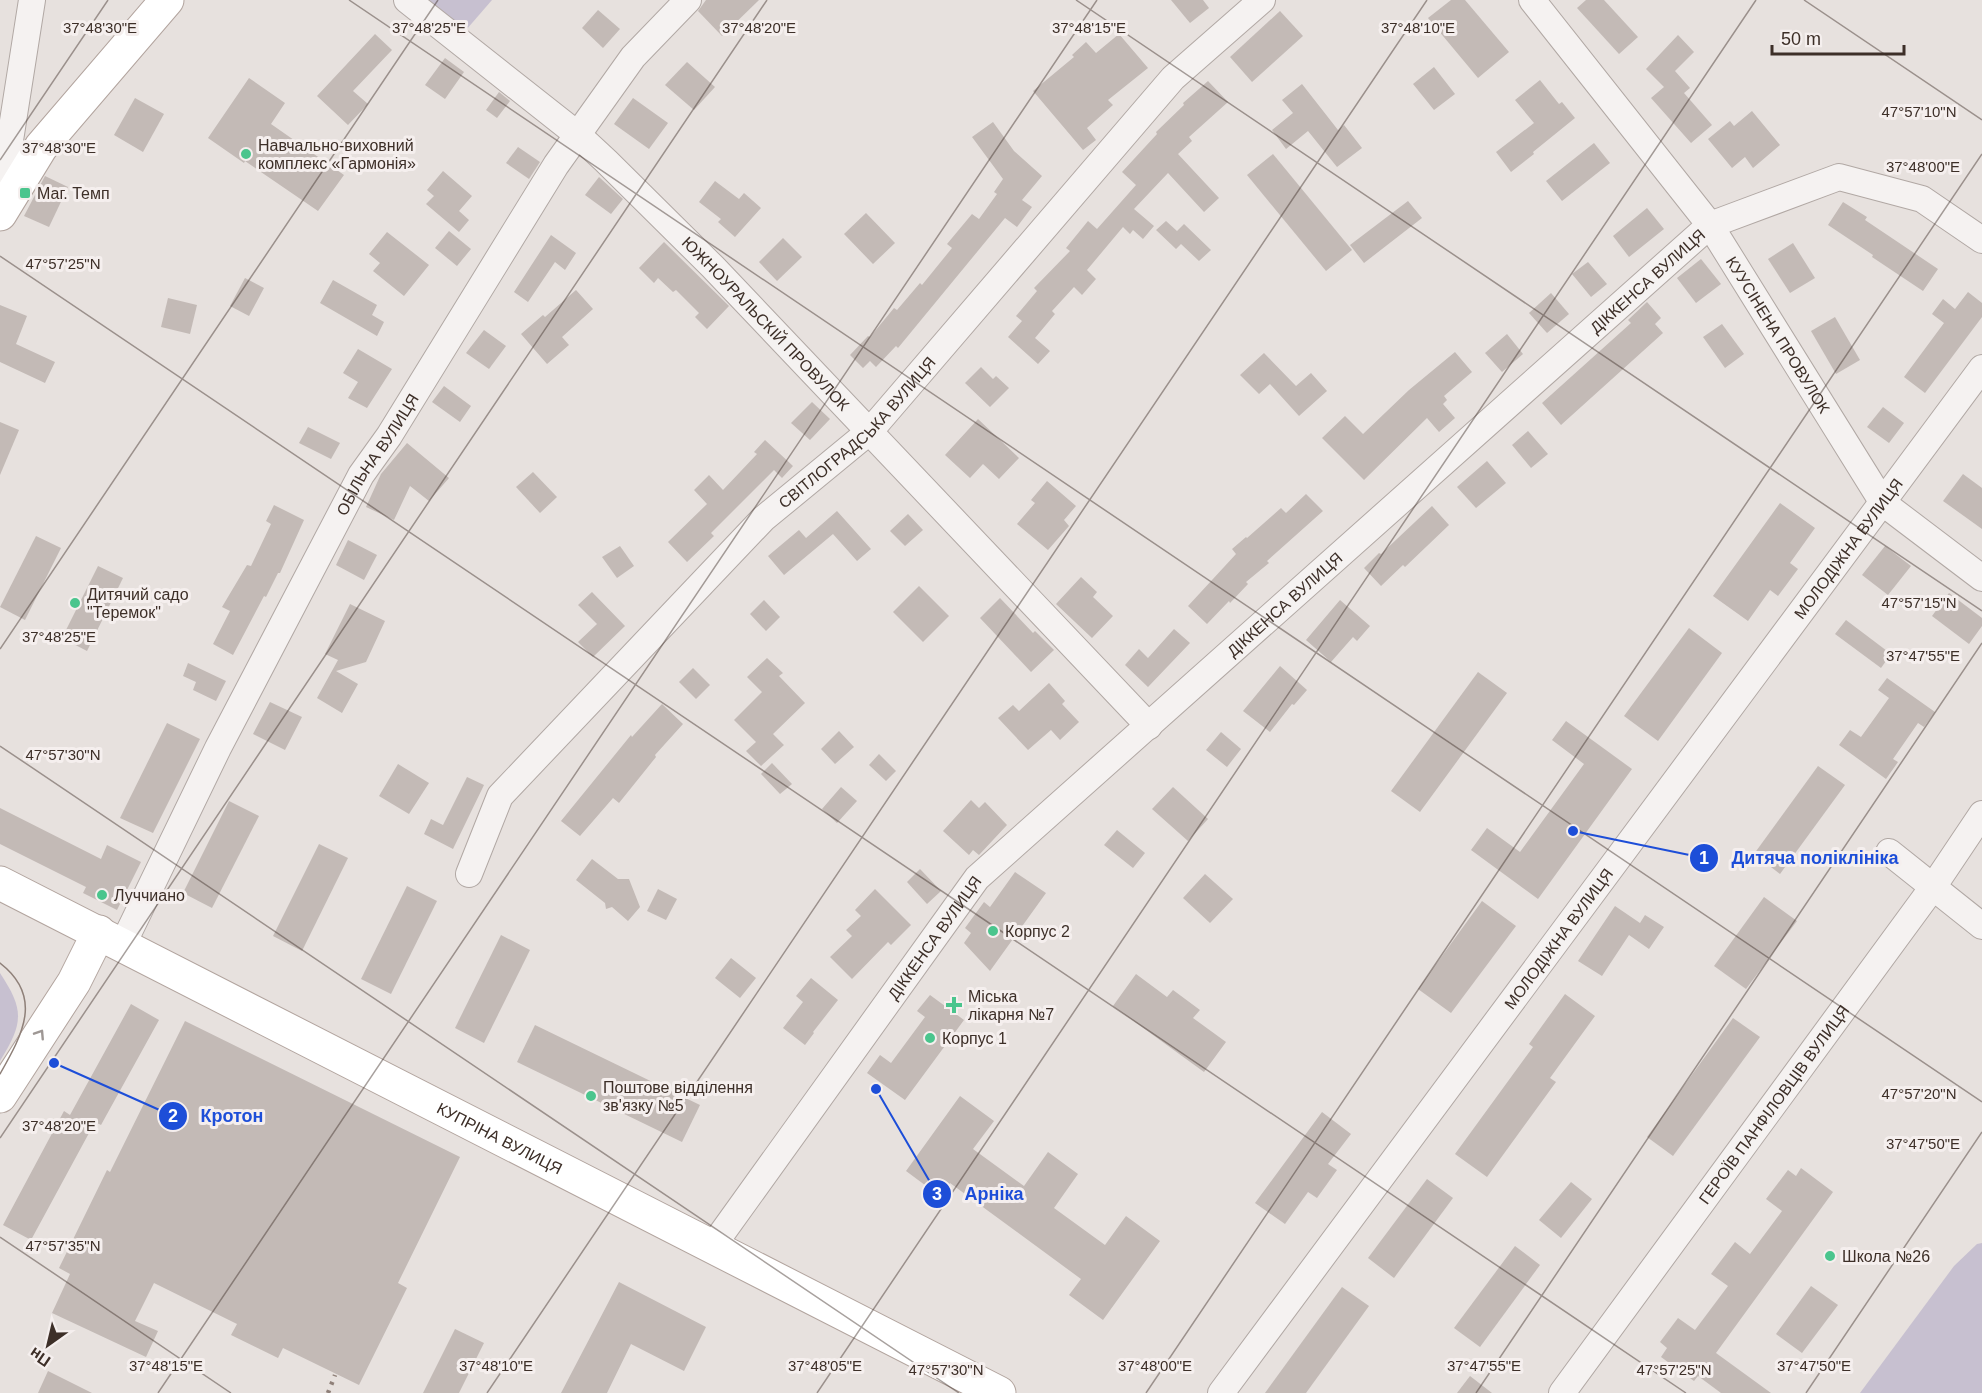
<svg xmlns="http://www.w3.org/2000/svg" width="1982" height="1393" font-family="Helvetica,sans-serif">
<style>
.green{fill:#c7c0d0}
.building{fill:#c3bab6}
.lines{fill:none;stroke-linecap:round;stroke-linejoin:round}
.minor-casing{stroke:#b1a8a4;stroke-width:28}
.major-casing{stroke:#b2a49e;stroke-width:35}
.minor{stroke:#f5f2f1;stroke-width:26}
.major{stroke:#fff;stroke-width:33}
.tram{stroke:#8f8079;stroke-width:1.5}
.rail{stroke:#8f8079;stroke-width:4.5;stroke-dasharray:3 6;stroke-linecap:butt}
.oneway{stroke:#9e9794}
.ticks{fill:none;stroke:#3d2f28;stroke-width:1.5;stroke-opacity:0.45}
.poi-dot{fill:#4ac58d;stroke:#f5efee;stroke-width:2}
.labels{text-anchor:middle;stroke-width:6;stroke-linejoin:round;paint-order:stroke}
.poi-label{font-size:16px;fill:#3d2f28;stroke:#f5efee;text-anchor:start}
.street-label{font-size:16px;fill:#3d2f28;stroke:#f5efee}
.ticks-label{font-size:15px;text-anchor:middle;fill:#3d2f28;stroke:#f5efee;stroke-width:6;stroke-linejoin:round;paint-order:stroke}
.leader{fill:none;stroke:#1d4ed8;stroke-width:2}
.callout-dot{fill:#1d4ed8;stroke:#f5efee;stroke-width:2}
.mark-label{font-size:18px;text-anchor:middle;font-weight:bold;fill:#fff}
.callout-label{font-size:18px;text-anchor:middle;font-weight:bold;fill:#1d4ed8;stroke:#f5efee;stroke-width:6;stroke-linejoin:round;paint-order:stroke}
</style>
<rect width="100%" height="100%" fill="#e7e1de"/>
<g class="green">
<polygon points="427,0 492,0 466,30"/>
<path d="M0 973C25 1011 23 1023 0 1061Z"/>
<polygon points="1982,1243 1982,1393 1860,1393 1954,1266 1977,1244"/>
</g>
<g class="building">
<polygon points="706,0 759,0 722,36 698,11"/>
<polygon points="1171,0 1203,0 1209,8 1190,23"/>
<polygon points="1451,0 1465,0 1509,52 1478,78 1428,18"/>
<polygon points="1586,0 1604,0 1638,37 1619,54 1577,8"/>
<polygon points="598,10 620,29 603,48 582,28"/>
<polygon points="1280,11 1303,36 1252,82 1230,57"/>
<polygon points="375,34 392,50 353,91 368,104 348,125 317,96"/>
<polygon points="1119,34 1148,68 1108,100 1113,105 1087,128 1096,140 1083,150 1033,91 1074,57 1072,55 1086,42 1096,53"/>
<polygon points="1678,35 1694,52 1675,71 1690,88 1684,93 1712,125 1691,143 1651,98 1664,87 1646,69"/>
<polygon points="445,58 464,72 445,99 425,85"/>
<polygon points="687,62 715,87 694,110 665,85"/>
<polygon points="1434,67 1455,94 1434,110 1413,84"/>
<polygon points="249,78 285,103 271,124 344,175 318,211 245,161 244,163 208,138"/>
<polygon points="1540,80 1559,104 1562,102 1575,118 1533,152 1534,154 1511,172 1496,152 1534,123 1515,100"/>
<polygon points="1208,81 1228,102 1189,137 1192,141 1178,154 1219,198 1204,212 1168,173 1134,209 1154,226 1143,239 1133,230 1130,234 1123,227 1087,270 1096,279 1082,295 1074,287 1052,311 1055,314 1035,338 1050,351 1038,364 1008,337 1022,321 1016,316 1037,291 1034,288 1070,251 1066,248 1088,221 1097,229 1136,185 1122,172 1157,134 1156,132 1184,105 1183,103"/>
<polygon points="1302,84 1338,130 1344,125 1362,148 1337,167 1308,131 1286,149 1272,130 1293,113 1282,100"/>
<polygon points="499,92 510,101 497,118 486,110"/>
<polygon points="135,98 164,114 143,152 114,135"/>
<polygon points="633,98 668,123 649,149 614,124"/>
<polygon points="1752,111 1780,145 1753,168 1745,157 1732,168 1708,139 1730,121 1734,126"/>
<polygon points="993,122 1014,151 1042,176 1022,200 1032,207 1017,227 1005,218 898,348 896,346 876,367 870,361 863,368 850,355 868,336 870,337 894,308 897,310 920,283 922,285 952,248 947,244 972,214 979,219 997,194 994,192 1003,179 972,137"/>
<polygon points="1594,143 1610,163 1562,201 1546,181"/>
<polygon points="518,147 540,162 529,179 506,163"/>
<polygon points="1273,154 1352,250 1326,271 1247,175"/>
<polygon points="443,171 472,196 459,211 469,220 459,232 426,204 434,196 427,190"/>
<polygon points="45,176 68,187 49,227 24,216"/>
<polygon points="599,177 623,199 611,214 585,195"/>
<polygon points="715,181 739,199 744,193 761,208 735,237 718,222 721,219 699,202"/>
<polygon points="1408,201 1422,218 1364,263 1350,245"/>
<polygon points="1843,202 1867,217 1865,220 1938,269 1923,291 1872,257 1873,255 1828,225"/>
<polygon points="1647,208 1664,229 1629,257 1613,236"/>
<polygon points="866,213 895,243 873,264 844,234"/>
<polygon points="1166,221 1177,231 1184,224 1211,250 1199,261 1181,244 1176,249 1156,230"/>
<polygon points="449,231 471,249 457,266 435,248"/>
<polygon points="387,232 429,265 404,296 373,271 380,263 369,254"/>
<polygon points="551,235 576,253 565,270 555,262 528,302 514,292"/>
<polygon points="783,238 802,257 777,281 759,262"/>
<polygon points="664,242 729,306 707,329 695,317 699,313 676,290 673,292 658,278 654,283 639,268"/>
<polygon points="1793,243 1815,278 1790,293 1768,259"/>
<polygon points="1701,259 1721,284 1696,303 1677,278"/>
<polygon points="1588,262 1607,284 1591,297 1572,274"/>
<polygon points="245,278 264,288 249,316 230,306"/>
<polygon points="333,280 377,305 372,315 384,322 377,336 320,303"/>
<polygon points="576,290 593,309 562,337 569,345 547,364 521,334 543,315 545,317"/>
<polygon points="1968,292 1982,303 1982,317 1925,393 1904,377 1944,323 1932,314 1943,299 1955,309"/>
<polygon points="1551,293 1569,314 1547,333 1529,313"/>
<polygon points="168,298 197,305 190,334 161,327"/>
<polygon points="1647,302 1661,318 1655,324 1663,333 1561,425 1542,403 1631,323 1628,320"/>
<polygon points="0,305 27,316 16,344 55,362 45,383 0,362"/>
<polygon points="1835,317 1860,360 1836,374 1811,331"/>
<polygon points="1722,324 1744,354 1725,368 1703,337"/>
<polygon points="484,330 506,346 489,369 466,353"/>
<polygon points="1507,334 1523,354 1502,372 1485,353"/>
<polygon points="358,349 392,369 367,408 348,398 358,382 343,373"/>
<polygon points="1455,352 1472,372 1444,396 1447,400 1443,404 1455,418 1439,432 1427,418 1364,480 1322,438 1345,416 1363,434 1409,390"/>
<polygon points="1264,353 1296,386 1311,373 1327,391 1299,416 1270,384 1259,394 1240,375"/>
<polygon points="981,367 993,379 996,376 1009,388 990,407 965,383"/>
<polygon points="444,386 471,406 460,422 432,402"/>
<polygon points="812,402 830,419 810,440 791,423"/>
<polygon points="1883,407 1904,423 1889,443 1867,427"/>
<polygon points="978,419 1019,458 999,479 983,464 970,478 945,455"/>
<polygon points="0,422 19,430 0,475"/>
<polygon points="308,427 340,443 331,459 299,443"/>
<polygon points="1528,431 1548,454 1531,468 1512,445"/>
<polygon points="765,440 793,466 782,478 774,470 711,533 714,536 687,562 668,542 707,504 694,490 709,475 723,490 757,454 754,452"/>
<polygon points="407,443 449,478 429,501 410,486 394,520 366,507 381,474"/>
<polygon points="1487,461 1506,483 1476,508 1457,487"/>
<polygon points="533,472 557,497 540,513 516,487"/>
<polygon points="1963,474 1982,488 1982,529 1943,501"/>
<polygon points="1047,481 1076,506 1064,520 1069,526 1048,550 1017,524 1035,503 1031,500"/>
<polygon points="1306,494 1323,511 1267,561 1269,563 1246,582 1248,584 1230,603 1229,601 1207,624 1188,606 1236,554 1232,549 1246,537 1247,538 1281,508 1286,513"/>
<polygon points="1780,503 1815,528 1790,563 1798,569 1778,596 1770,590 1748,621 1713,596"/>
<polygon points="274,505 304,520 280,573 278,573 266,597 264,596 233,655 213,644 230,611 222,607 247,565 251,566 271,524 266,521"/>
<polygon points="1432,506 1449,525 1405,567 1403,565 1381,586 1364,568 1379,553 1381,554"/>
<polygon points="837,511 871,549 857,561 833,534 784,575 768,556 799,530 806,538"/>
<polygon points="908,514 923,530 905,546 890,531"/>
<polygon points="36,536 61,548 25,620 0,607"/>
<polygon points="348,540 377,555 364,580 336,565"/>
<polygon points="620,546 634,566 617,578 602,557"/>
<polygon points="1885,546 1911,566 1888,595 1862,575"/>
<polygon points="98,566 123,578 87,651 62,638"/>
<polygon points="1081,577 1097,592 1093,597 1113,616 1092,638 1056,604"/>
<polygon points="919,586 949,616 923,642 893,612"/>
<polygon points="592,592 625,626 593,657 578,642 597,624 578,605"/>
<polygon points="1949,593 1982,618 1982,626 1969,644 1932,616"/>
<polygon points="1000,598 1033,633 1035,631 1054,650 1031,672 980,618"/>
<polygon points="764,600 780,617 766,631 750,614"/>
<polygon points="1340,600 1370,626 1357,641 1353,637 1331,662 1306,640"/>
<polygon points="350,604 385,621 366,662 336,671 358,684 342,713 317,698 338,660 325,654"/>
<polygon points="1846,620 1891,654 1881,668 1835,634"/>
<polygon points="1689,628 1722,653 1658,741 1624,716"/>
<polygon points="1174,629 1190,643 1148,687 1125,665 1139,649 1148,658"/>
<polygon points="767,658 783,673 779,676 805,703 773,734 784,745 761,766 746,751 756,742 734,720 762,692 747,677"/>
<polygon points="188,663 226,681 216,701 193,690 196,682 183,676"/>
<polygon points="1280,666 1307,690 1294,705 1292,704 1270,732 1243,711"/>
<polygon points="693,668 710,685 696,699 679,682"/>
<polygon points="1478,672 1507,693 1420,812 1391,791"/>
<polygon points="1887,678 1935,712 1924,727 1918,723 1893,759 1898,762 1886,779 1839,745 1850,730 1861,737 1889,698 1878,690"/>
<polygon points="1049,683 1065,701 1062,704 1079,722 1060,740 1051,730 1028,750 998,718 1013,705 1019,711"/>
<polygon points="270,702 302,717 285,750 253,734"/>
<polygon points="662,704 683,724 655,755 656,757 619,803 613,798 580,836 561,821 631,735 632,737"/>
<polygon points="1566,721 1632,769 1538,899 1471,850 1487,828 1520,852 1584,764 1552,740"/>
<polygon points="167,723 200,739 153,833 120,818"/>
<polygon points="839,731 854,747 835,764 821,749"/>
<polygon points="1221,732 1241,749 1227,767 1206,750"/>
<polygon points="879,754 896,771 886,781 869,765"/>
<polygon points="772,763 792,784 780,794 761,774"/>
<polygon points="398,764 429,783 409,814 379,796"/>
<polygon points="1818,766 1845,785 1780,874 1754,854"/>
<polygon points="467,777 484,785 453,849 424,834 431,819 443,825"/>
<polygon points="841,787 857,801 837,823 822,809"/>
<polygon points="1173,787 1208,819 1188,841 1152,809"/>
<polygon points="971,800 979,808 985,802 1007,825 979,855 973,850 969,855 943,831"/>
<polygon points="229,801 259,816 212,908 183,893"/>
<polygon points="0,808 101,859 107,845 141,862 117,910 83,893 86,887 0,844"/>
<polygon points="1117,830 1145,853 1133,868 1104,845"/>
<polygon points="319,844 348,858 302,951 273,936"/>
<polygon points="592,859 618,879 629,879 640,907 628,921 612,907 606,909 605,903 576,880"/>
<polygon points="920,869 941,891 927,904 907,882"/>
<polygon points="1015,872 1046,893 990,971 964,943 971,933 965,928 984,902 990,907"/>
<polygon points="1205,874 1233,899 1210,923 1183,898"/>
<polygon points="407,886 437,901 391,994 361,979"/>
<polygon points="658,889 677,899 666,920 647,911"/>
<polygon points="875,889 911,925 891,945 888,942 852,979 830,957 852,936 846,930 861,916 855,910"/>
<polygon points="1764,897 1797,921 1746,989 1714,966"/>
<polygon points="1482,901 1516,926 1451,1013 1418,989"/>
<polygon points="1615,906 1640,923 1645,915 1664,927 1649,949 1629,935 1602,976 1578,961"/>
<polygon points="501,935 530,950 484,1043 455,1028"/>
<polygon points="731,958 756,978 740,998 715,978"/>
<polygon points="1136,974 1167,997 1173,990 1200,1010 1193,1018 1226,1042 1204,1072 1113,1006"/>
<polygon points="811,978 838,1000 813,1032 814,1033 805,1045 783,1028 803,1002 796,996"/>
<polygon points="1565,994 1595,1016 1550,1078 1556,1082 1487,1177 1455,1154 1533,1047 1529,1044"/>
<polygon points="930,995 964,1020 905,1100 867,1073 880,1055 891,1063 925,1017 917,1011"/>
<polygon points="131,1004 159,1020 101,1125 95,1122 31,1240 3,1225 64,1111 70,1115"/>
<polygon points="1733,1018 1760,1037 1673,1156 1647,1137"/>
<polygon points="185,1021 460,1157 398,1283 407,1288 359,1385 283,1348 278,1358 231,1335 237,1324 154,1283 135,1321 158,1331 146,1357 52,1313 70,1274 59,1268 107,1170 110,1172"/>
<polygon points="535,1025 700,1105 682,1142 517,1062"/>
<polygon points="960,1096 994,1121 973,1149 1024,1186 1048,1152 1078,1174 1054,1208 1105,1245 1126,1216 1160,1241 1103,1320 1069,1295 1081,1279 950,1183 941,1197 906,1171"/>
<polygon points="1322,1112 1351,1134 1328,1164 1337,1170 1317,1198 1308,1192 1285,1224 1255,1203"/>
<polygon points="1801,1168 1833,1192 1716,1353 1771,1393 1721,1393 1698,1376 1694,1381 1661,1357 1667,1348 1660,1342 1678,1318 1695,1330 1728,1286 1711,1274 1735,1242 1750,1254 1782,1211 1766,1199 1788,1170 1796,1176"/>
<polygon points="1427,1179 1453,1198 1394,1278 1368,1258"/>
<polygon points="1571,1182 1592,1199 1561,1238 1539,1220"/>
<polygon points="1515,1246 1540,1265 1480,1347 1454,1328"/>
<polygon points="619,1282 706,1327 684,1371 631,1344 607,1393 561,1393"/>
<polygon points="1811,1286 1838,1305 1802,1353 1776,1334"/>
<polygon points="1342,1287 1369,1306 1306,1393 1265,1393"/>
<polygon points="455,1329 484,1343 459,1393 423,1393"/>
<polygon points="48,1371 92,1393 38,1393"/>
<polygon points="1470,1376 1492,1393 1457,1393"/>
</g>
<g class="lines">
<defs>
<g id="minor">
<path id="s1" d="M407 0 578 135 606 161 713 267 1149 726"/>
<path id="s2" d="M1532 0 1710 225 1883 503 1982 578"/>
<polyline points="0,204 32,0"/>
<polyline points="1889,852 1982,926"/>
<path id="s3" d="M469 874 500 796 763 519 870 431 1173 78 1262 0"/>
<path id="s4" d="M123 944 218 748 361 475 389 436 556 165 633 57 688 0"/>
<path id="s5" d="M712 1247 977 878 1710 225 1839 177 1922 199 1982 240"/>
<path id="s6" d="M1221 1393 1982 368"/>
<path id="s7" d="M1562 1393 1933 887 1982 814"/>
</g>
<g id="major">
<polyline points="0,214 41,147 167,0"/>
<path id="s8" d="M0 883 999 1393"/>
<polyline points="0,1096 74,982 99,932"/>
</g>
</defs>
<use href="#minor" class="minor-casing"/>
<use href="#major" class="major-casing"/>
<use href="#minor" class="minor"/>
<use href="#major" class="major"/>
<path class="tram" d="M0 963C44 997 22 1035 0 1074"/>
<polyline class="rail" points="328,1393 335,1375"/>
</g>
<defs><path id="oneway-chevron" d="M-2-3.5L2.5 0L-2 3.5" fill="none" stroke-width="1.6" stroke-linecap="round" stroke-linejoin="round" transform="scale(1.5)"/></defs>
<use class="oneway" href="#oneway-chevron" transform="translate(40 1034) rotate(-57)"/>
<path class="ticks" d="M349 0 1982 1102M1076 0 1982 611M1804 0 1982 120M0 160 108 0M0 256 1686 1393M0 649 438 0M0 746 959 1393M0 1138 767 0M0 1237 231 1393M158 1393 1097 0M487 1393 1427 0M817 1393 1756 0M1146 1393 1982 154M1476 1393 1982 643M1806 1393 1982 1132"/>
<g class="poi-dot">
<circle cx="246" cy="154" r="6"/>
<rect x="19" y="187" width="12" height="12" rx="3"/>
<circle cx="75" cy="603" r="6"/>
<circle cx="102" cy="895" r="6"/>
<circle cx="993" cy="931" r="6"/>
<path d="M951 996h6v6h6v6h-6v6h-6v-6h-6v-6h6z"/>
<circle cx="930" cy="1038" r="6"/>
<circle cx="591" cy="1096" r="6"/>
<circle cx="1830" cy="1256" r="6"/>
</g>
<g class="labels">
<g class="poi-label">
<text x="258" y="151">Навчально-виховний<tspan x="258" dy="18">комплекс «Гармонія»</tspan></text>
<text x="37" y="199">Маг. Темп</text>
<text x="87" y="600">Дитячий садо<tspan x="87" dy="18">"Теремок"</tspan></text>
<text x="114" y="901">Луччиано</text>
<text x="1005" y="937">Корпус 2</text>
<text x="968" y="1002">Міська<tspan x="968" dy="18">лікарня №7</tspan></text>
<text x="942" y="1044">Корпус 1</text>
<text x="603" y="1093">Поштове відділення<tspan x="603" dy="18">зв'язку №5</tspan></text>
<text x="1842" y="1262">Школа №26</text>
</g>
<g class="street-label">
<text dy="6" stroke="none"><textPath href="#s5" startOffset="1352">ДІККЕНСА ВУЛИЦЯ</textPath></text>
<text dy="6" stroke="none"><textPath href="#s1" startOffset="484">ЮЖНОУРАЛЬСКІЙ ПРОВУЛОК</textPath></text>
<text dy="6" stroke="none"><textPath href="#s2" startOffset="416">КУУСІНЕНА ПРОВУЛОК</textPath></text>
<text dy="6" stroke="none"><textPath href="#s3" startOffset="594">СВІТЛОГРАДСЬКА ВУЛИЦЯ</textPath></text>
<text dy="6" stroke="none"><textPath href="#s4" startOffset="552">ОБІЛЬНА ВУЛИЦЯ</textPath></text>
<text dy="6" stroke="none"><textPath href="#s6" startOffset="1052">МОЛОДІЖНА ВУЛИЦЯ</textPath></text>
<text dy="6" stroke="none"><textPath href="#s5" startOffset="866">ДІККЕНСА ВУЛИЦЯ</textPath></text>
<text dy="6" stroke="none"><textPath href="#s6" startOffset="566">МОЛОДІЖНА ВУЛИЦЯ</textPath></text>
<text dy="6" stroke="none"><textPath href="#s5" startOffset="381">ДІККЕНСА ВУЛИЦЯ</textPath></text>
<text dy="6" stroke="none"><textPath href="#s7" startOffset="358">ГЕРОЇВ ПАНФІЛОВЦІВ ВУЛИЦЯ</textPath></text>
<text dy="6" stroke="none"><textPath href="#s8" startOffset="561">КУПРІНА ВУЛИЦЯ</textPath></text>
</g>
</g>
<g class="ticks-label">
<text x="100" y="33">37°48'30"E</text>
<text x="429" y="33">37°48'25"E</text>
<text x="759" y="33">37°48'20"E</text>
<text x="1089" y="33">37°48'15"E</text>
<text x="1418" y="33">37°48'10"E</text>
<text x="1919" y="117">47°57'10"N</text>
<text x="59" y="153">37°48'30"E</text>
<text x="1923" y="172">37°48'00"E</text>
<text x="63" y="269">47°57'25"N</text>
<text x="1919" y="608">47°57'15"N</text>
<text x="59" y="642">37°48'25"E</text>
<text x="1923" y="661">37°47'55"E</text>
<text x="63" y="760">47°57'30"N</text>
<text x="1919" y="1099">47°57'20"N</text>
<text x="59" y="1131">37°48'20"E</text>
<text x="1923" y="1149">37°47'50"E</text>
<text x="63" y="1251">47°57'35"N</text>
<text x="166" y="1371">37°48'15"E</text>
<text x="496" y="1371">37°48'10"E</text>
<text x="825" y="1371">37°48'05"E</text>
<text x="1155" y="1371">37°48'00"E</text>
<text x="1484" y="1371">37°47'55"E</text>
<text x="1814" y="1371">37°47'50"E</text>
<text x="946" y="1375">47°57'30"N</text>
<text x="1674" y="1375">47°57'25"N</text>
</g>
<path class="leader" d="M1573 831L1704 858M54 1063L173 1116M876 1089L937 1194"/>
<g class="callout-dot">
<circle cx="1573" cy="831" r="6"/>
<circle cx="54" cy="1063" r="6"/>
<circle cx="876" cy="1089" r="6"/>
<circle cx="1704" cy="858" r="15"/>
<circle cx="173" cy="1116" r="15"/>
<circle cx="937" cy="1194" r="15"/>
</g>
<g class="mark-label">
<text x="1704" y="864">1</text>
<text x="173" y="1122">2</text>
<text x="937" y="1200">3</text>
</g>
<g class="callout-label">
<text x="1815" y="864">Дитяча поліклініка</text>
<text x="232" y="1122">Кротон</text>
<text x="994" y="1200">Арніка</text>
</g>
<g transform="translate(48 1345) rotate(214)" stroke="#f5efee" stroke-width="4.5" paint-order="stroke">
<path d="M0-4.5L10 22L0 15L-10 22Z" fill="#3d2f28"/>
<text y="-9" font-size="16" font-weight="bold" text-anchor="middle" fill="#3d2f28">Пн</text>
</g>
<path d="M1772 45v9h132v-9" fill="none" stroke="#3d2f28" stroke-width="3"/>
<text x="1781" y="45" font-size="18" fill="#3d2f28" stroke="#f5efee" stroke-width="4.5" paint-order="stroke">50 m</text>
</svg>
